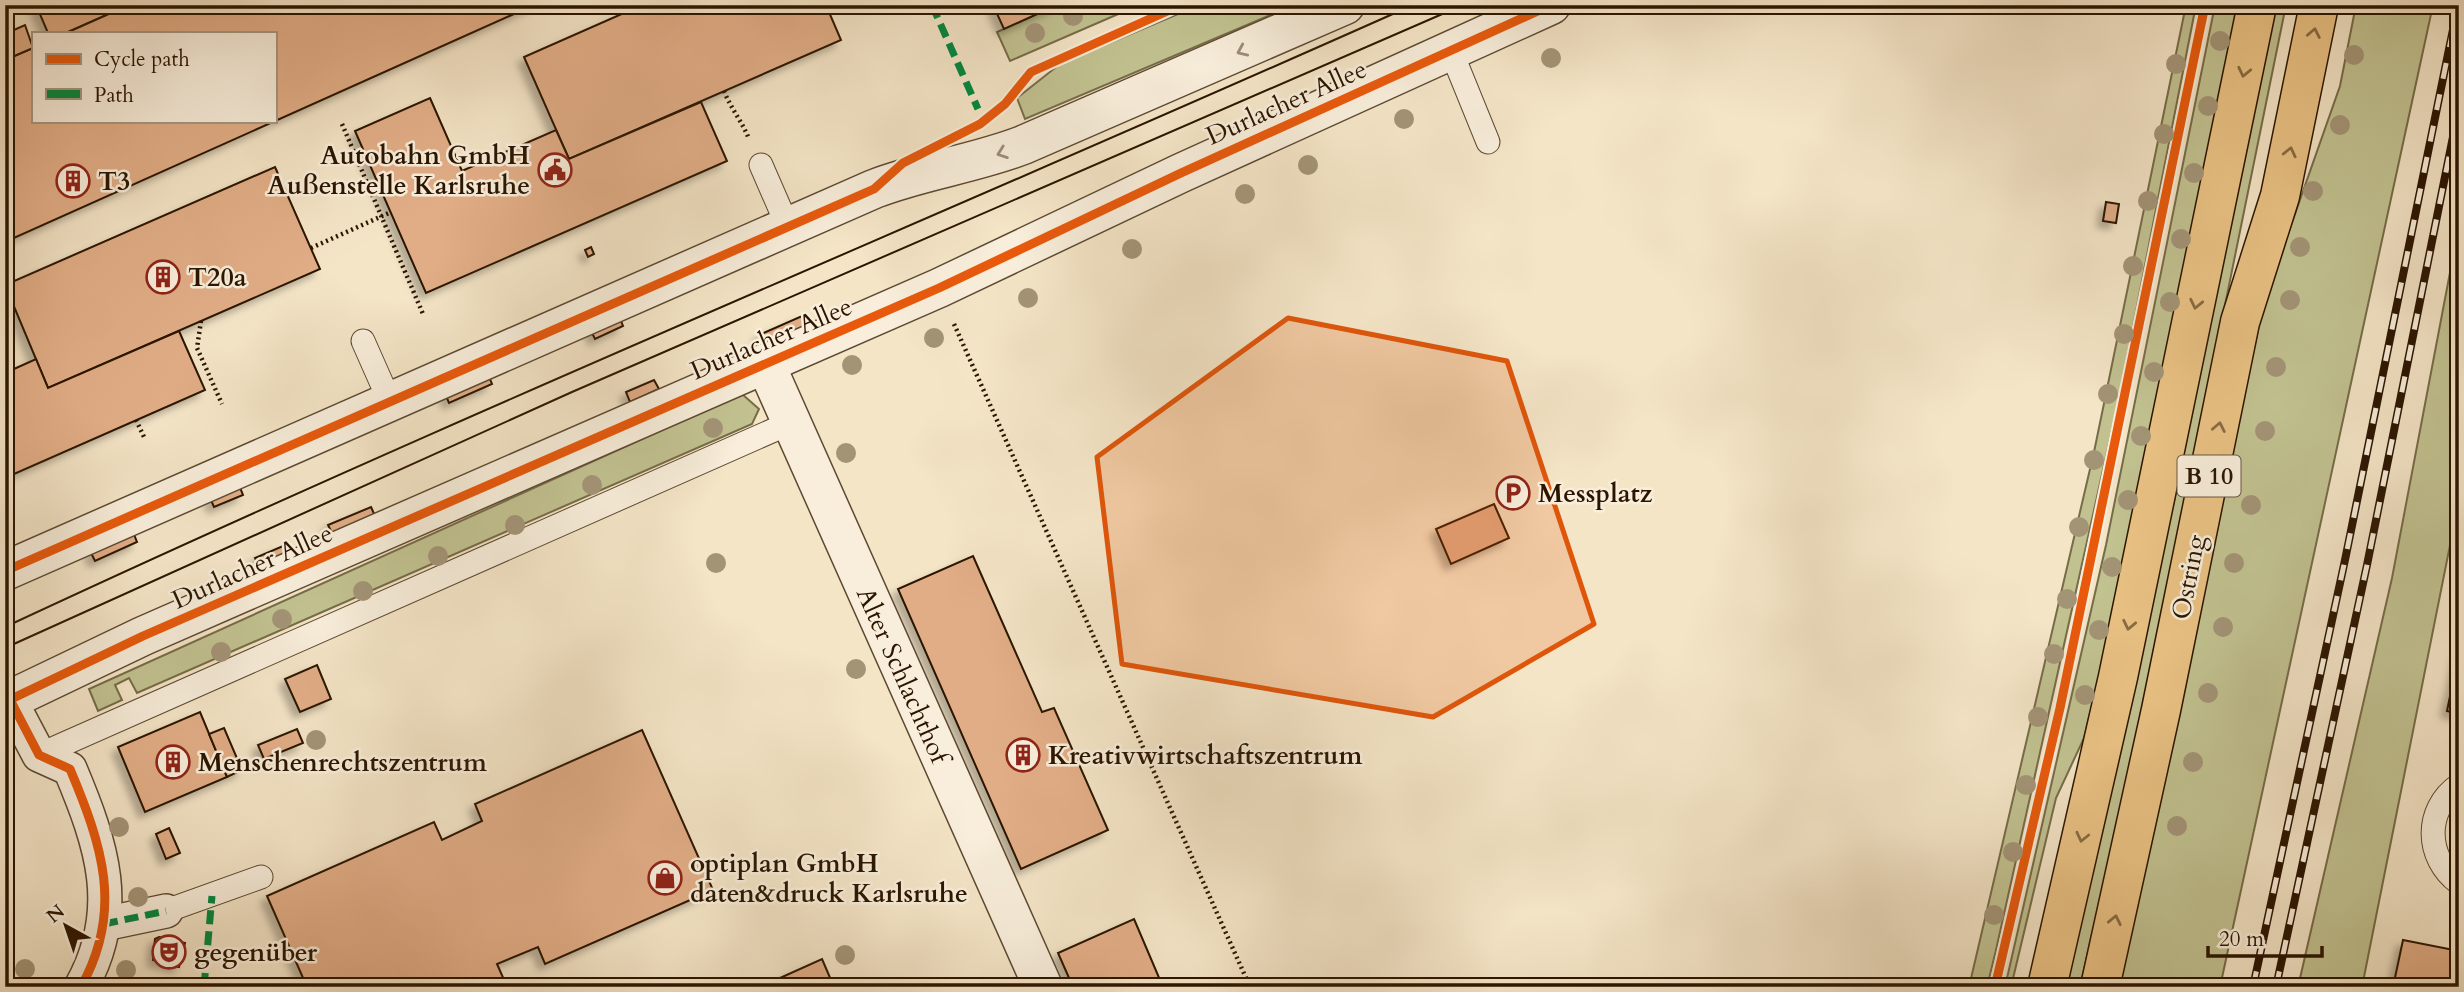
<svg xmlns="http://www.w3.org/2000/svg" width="2464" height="992" font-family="Cardo,serif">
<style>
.green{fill:#c2c291;stroke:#766c48;stroke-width:2}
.building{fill:#e1ad86;stroke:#2b1500;stroke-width:2;filter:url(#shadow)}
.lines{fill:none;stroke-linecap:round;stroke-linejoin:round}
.service-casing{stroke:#5d4932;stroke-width:25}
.pedestrian-casing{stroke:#5d4932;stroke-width:36}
.minor-casing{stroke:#5d4932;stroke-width:41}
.tertiary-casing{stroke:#5d4932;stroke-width:41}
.primary-casing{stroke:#2b1500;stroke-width:41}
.path{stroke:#2b1500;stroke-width:4.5;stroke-dasharray:2 3.5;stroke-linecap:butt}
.service{stroke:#f8eedb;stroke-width:23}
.pedestrian{stroke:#f8eedb;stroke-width:33}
.minor{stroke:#f8eedb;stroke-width:38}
.tertiary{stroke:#f8eedb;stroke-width:38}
.primary{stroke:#eac284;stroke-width:38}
.tram{stroke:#2b1500;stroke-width:2}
.rail-casing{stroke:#2b1500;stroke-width:8}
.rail{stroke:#f8eedb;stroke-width:5;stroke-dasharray:16;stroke-linecap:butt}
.quiet{stroke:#00873e;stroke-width:7;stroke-dasharray:14 7;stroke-linecap:butt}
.cycleway-casing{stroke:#f8eedb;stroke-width:13}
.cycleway{stroke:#e8590c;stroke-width:9}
.tree{fill:#a39476}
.oneway{stroke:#8a6c42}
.oneway2{stroke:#9c8c78}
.marked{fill:#df560b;fill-opacity:0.2;stroke:#df560b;stroke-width:5;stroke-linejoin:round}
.labels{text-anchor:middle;stroke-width:5;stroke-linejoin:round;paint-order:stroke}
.shield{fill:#f8eedb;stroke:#685642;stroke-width:2}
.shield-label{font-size:24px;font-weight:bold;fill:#2b1500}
.street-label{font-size:26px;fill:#2b1500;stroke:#f8eedb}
.poi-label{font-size:26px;font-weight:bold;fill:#2b1500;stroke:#f8eedb;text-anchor:start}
</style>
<defs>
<filter id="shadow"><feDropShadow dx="-6" dy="6" stdDeviation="3.5" flood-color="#0004"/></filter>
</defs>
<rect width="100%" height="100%" fill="#f4e5c7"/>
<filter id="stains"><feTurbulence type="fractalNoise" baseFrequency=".00286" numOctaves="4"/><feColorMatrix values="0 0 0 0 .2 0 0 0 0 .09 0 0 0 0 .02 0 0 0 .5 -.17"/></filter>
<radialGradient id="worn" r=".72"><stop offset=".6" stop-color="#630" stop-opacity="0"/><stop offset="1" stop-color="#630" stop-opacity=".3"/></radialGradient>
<g class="green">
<polygon points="1057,5 1139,5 1010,61 997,32"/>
<polygon points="1199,5 1282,5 1280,11 1025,119 1017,98 1060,64"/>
<polygon points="2186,5 2196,5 2119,398 1996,950 1987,987 1969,987 2094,452"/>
<polygon points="2215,5 2239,5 2120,590 2084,738 2056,798 2011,987 2005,987 2106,545"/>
<polygon points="2275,5 2286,5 2139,728 2080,987 2064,987 2174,501"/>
<polygon points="2356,5 2433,5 2220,987 2116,987 2264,302 2340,86"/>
<polygon points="2459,225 2459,500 2362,987 2298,987 2392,578"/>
<polygon points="742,394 759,409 752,424 137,693 129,678 115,685 122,700 98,711 89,689"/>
</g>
<g class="building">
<polygon points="36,5 129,5 66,33 48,33"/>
<polygon points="129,5 534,5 5,242 5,60 33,48 33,121 275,121 275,33 66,33"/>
<polygon points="642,5 826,5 841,40 569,159 524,57"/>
<polygon points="993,5 1057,5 1004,29"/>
<polygon points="25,25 33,48 5,60 5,34"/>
<polygon points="430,98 462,171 556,130 569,159 701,102 727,161 426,293 355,131"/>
<polygon points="275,167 320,269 48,388 5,285"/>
<polygon points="2106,202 2119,204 2116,223 2103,221"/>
<polygon points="591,247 594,254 588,257 585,250"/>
<polygon points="619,316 623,326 595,339 590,329"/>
<polygon points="802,316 806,326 764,345 759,335"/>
<polygon points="179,331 205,390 5,478 5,373 36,359 48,388"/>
<polygon points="488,374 492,384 449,403 445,393"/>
<polygon points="654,380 659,389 630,402 626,392"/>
<polygon points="239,485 243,495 214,507 210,498"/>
<polygon points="1494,504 1509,538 1451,564 1436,529"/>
<polygon points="371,507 375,516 333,535 328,525"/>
<polygon points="133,532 137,542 95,561 90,551"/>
<polygon points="283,546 288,556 260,569 255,558"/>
<polygon points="973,556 1042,712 1054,708 1108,830 1021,869 898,589"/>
<polygon points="2459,652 2459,714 2447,711"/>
<polygon points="317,665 331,699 300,712 285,679"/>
<polygon points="200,712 227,777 145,812 118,747"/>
<polygon points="224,728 242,770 227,777 209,734"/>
<polygon points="297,729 303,743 264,759 258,745"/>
<polygon points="642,730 713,890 545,964 538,947 497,964 505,982 494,987 307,987 267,896 434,822 442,840 482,821 475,804"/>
<polygon points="169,828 180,853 166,859 156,834"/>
<polygon points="1134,919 1163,987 1073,987 1058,953"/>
<polygon points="159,937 185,943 179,967 153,960 155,939"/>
<polygon points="2403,940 2459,951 2459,987 2393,987"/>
<polygon points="822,959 834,987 760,987"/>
</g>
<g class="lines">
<defs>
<g id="service">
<polyline points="1451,51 1488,142"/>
<polyline points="761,165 788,227"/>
<polyline points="363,341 390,402"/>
<polyline points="39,755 792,422"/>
<path d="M2459 785C2424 809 2425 858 2459 883"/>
<polyline points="166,911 261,877"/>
</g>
<g id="pedestrian">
<path d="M10 700 39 755 70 769C102 845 124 910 81 987"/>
<polyline points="104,924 166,911"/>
</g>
<polyline id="minor" points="765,363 1043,987"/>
<g id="tertiary">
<path d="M5 571 874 189C923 170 974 164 1023 145L1345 5"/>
<polyline points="5,702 143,636 939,288 1181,173 1551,5"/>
</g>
<g id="primary">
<polyline points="2047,987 2118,677 2257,5"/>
<polyline points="2100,987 2161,710 2240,322 2280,196 2319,5"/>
</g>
</defs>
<use href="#service" class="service-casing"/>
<use href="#pedestrian" class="pedestrian-casing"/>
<use href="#minor" class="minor-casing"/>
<use href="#tertiary" class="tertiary-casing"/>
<use href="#primary" class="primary-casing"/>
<g class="path">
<path d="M724 91C731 109 742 121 749 139"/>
<polyline points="342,124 423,314"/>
<polyline points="311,248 391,212"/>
<polyline points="201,321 197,348 222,404"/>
<polyline points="954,324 1250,987"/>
<polyline points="136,420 145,439"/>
</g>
<use href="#service" class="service"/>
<use href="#pedestrian" class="pedestrian"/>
<use href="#minor" class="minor"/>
<use href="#tertiary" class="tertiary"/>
<use href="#primary" class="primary"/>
<g class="tram">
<path d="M5 627C470 410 945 214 1413 5"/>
<polyline points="5,648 572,392 1463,5"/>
</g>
<defs>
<g id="rail">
<polyline points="2253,987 2345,560 2458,5"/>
<polyline points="2276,987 2367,565 2459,107"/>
</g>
</defs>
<use href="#rail" class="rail-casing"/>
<use href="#rail" class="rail"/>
<g class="quiet">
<polyline points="932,5 978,109"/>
<polyline points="104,924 166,911"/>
<polyline points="204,987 212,896"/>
</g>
<defs>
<g id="cycleway">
<polyline points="5,571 874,189 903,163 980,124 1005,104 1031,72 1181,5"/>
<path d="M5 690 39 755 70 769C102 845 124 910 81 987"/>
<polyline points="5,702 143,636 939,288 1181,173 1551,5"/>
<polyline points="1995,987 2060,708 2205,5"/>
</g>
</defs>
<use href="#cycleway" class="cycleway-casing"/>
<use href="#cycleway" class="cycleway"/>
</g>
<g class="tree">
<circle cx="1073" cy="16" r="10"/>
<circle cx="1035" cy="33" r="10"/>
<circle cx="2220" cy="41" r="10"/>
<circle cx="2354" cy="55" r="10"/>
<circle cx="1551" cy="58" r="10"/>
<circle cx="2176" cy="64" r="10"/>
<circle cx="2208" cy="106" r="10"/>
<circle cx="1404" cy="119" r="10"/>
<circle cx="2340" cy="125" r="10"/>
<circle cx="2164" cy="134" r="10"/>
<circle cx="1308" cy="165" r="10"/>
<circle cx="2194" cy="173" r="10"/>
<circle cx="2313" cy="191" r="10"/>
<circle cx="1245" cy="194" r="10"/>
<circle cx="2148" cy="201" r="10"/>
<circle cx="2181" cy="239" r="10"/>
<circle cx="2300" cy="247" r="10"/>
<circle cx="1132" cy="249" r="10"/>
<circle cx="2133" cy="266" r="10"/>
<circle cx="1028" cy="298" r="10"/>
<circle cx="2290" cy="300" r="10"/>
<circle cx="2170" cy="302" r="10"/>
<circle cx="2124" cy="334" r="10"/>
<circle cx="934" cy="338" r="10"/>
<circle cx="852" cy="365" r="10"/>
<circle cx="2276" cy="367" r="10"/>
<circle cx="2154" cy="372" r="10"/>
<circle cx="2108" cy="394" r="10"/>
<circle cx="713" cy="428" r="10"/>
<circle cx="2265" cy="431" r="10"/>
<circle cx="2141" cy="436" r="10"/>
<circle cx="846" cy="453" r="10"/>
<circle cx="2094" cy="460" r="10"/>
<circle cx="592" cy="485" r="10"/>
<circle cx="2128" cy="500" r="10"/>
<circle cx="2251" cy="505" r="10"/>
<circle cx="515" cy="525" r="10"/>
<circle cx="2079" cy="527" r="10"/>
<circle cx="438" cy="556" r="10"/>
<circle cx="716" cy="563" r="10"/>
<circle cx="2234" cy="563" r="10"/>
<circle cx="2112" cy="567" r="10"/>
<circle cx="363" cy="591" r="10"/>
<circle cx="2067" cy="599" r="10"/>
<circle cx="282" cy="619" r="10"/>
<circle cx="2223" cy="627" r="10"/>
<circle cx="2099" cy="630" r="10"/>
<circle cx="221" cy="652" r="10"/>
<circle cx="2054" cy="654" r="10"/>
<circle cx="856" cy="669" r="10"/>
<circle cx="2208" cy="693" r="10"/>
<circle cx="2085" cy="695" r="10"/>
<circle cx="2038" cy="717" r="10"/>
<circle cx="316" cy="740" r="10"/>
<circle cx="2193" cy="762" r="10"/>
<circle cx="2026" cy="785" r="10"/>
<circle cx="2177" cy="826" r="10"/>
<circle cx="119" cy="827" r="10"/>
<circle cx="2013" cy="852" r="10"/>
<circle cx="138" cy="897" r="10"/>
<circle cx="1994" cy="915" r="10"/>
<circle cx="845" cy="955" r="10"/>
<circle cx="25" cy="969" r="10"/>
<circle cx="126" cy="970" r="10"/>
</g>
<defs><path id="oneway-chevron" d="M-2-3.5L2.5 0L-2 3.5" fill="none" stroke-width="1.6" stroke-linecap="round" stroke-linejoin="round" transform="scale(1.75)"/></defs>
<g class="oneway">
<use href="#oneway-chevron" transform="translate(2314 33) rotate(-79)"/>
<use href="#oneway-chevron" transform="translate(2244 72) rotate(102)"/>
<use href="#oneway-chevron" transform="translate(2290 152) rotate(-77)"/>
<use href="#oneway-chevron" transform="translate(2196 304) rotate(102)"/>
<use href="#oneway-chevron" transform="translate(2219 427) rotate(-79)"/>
<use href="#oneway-chevron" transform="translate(2129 625) rotate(102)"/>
<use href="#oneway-chevron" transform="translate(2082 837) rotate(103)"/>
<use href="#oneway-chevron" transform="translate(2115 920) rotate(-78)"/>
</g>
<g class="oneway2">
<use href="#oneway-chevron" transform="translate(1242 51) rotate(156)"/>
<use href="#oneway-chevron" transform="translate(1002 153) rotate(160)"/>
</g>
<path class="marked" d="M1288 318 1507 361 1594 624 1433 717 1122 664 1097 457Z"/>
<defs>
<symbol id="civic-ring" viewBox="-11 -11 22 22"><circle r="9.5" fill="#f8eedb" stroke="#8f2418" stroke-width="1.5"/><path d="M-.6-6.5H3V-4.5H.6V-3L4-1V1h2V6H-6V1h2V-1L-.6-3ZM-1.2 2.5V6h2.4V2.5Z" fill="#8f2418"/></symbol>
<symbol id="building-ring" viewBox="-11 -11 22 22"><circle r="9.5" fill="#f8eedb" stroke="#8f2418" stroke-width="1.5"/><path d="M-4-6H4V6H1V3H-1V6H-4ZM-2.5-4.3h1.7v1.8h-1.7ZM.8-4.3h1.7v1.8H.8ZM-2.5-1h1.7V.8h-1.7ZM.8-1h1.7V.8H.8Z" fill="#8f2418"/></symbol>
<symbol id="parking-ring" viewBox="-11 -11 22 22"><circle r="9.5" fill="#f8eedb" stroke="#8f2418" stroke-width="1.5"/><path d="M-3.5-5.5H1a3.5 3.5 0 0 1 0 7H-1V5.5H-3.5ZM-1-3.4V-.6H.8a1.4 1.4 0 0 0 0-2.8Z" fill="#8f2418"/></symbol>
<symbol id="shop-ring" viewBox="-11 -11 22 22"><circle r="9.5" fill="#f8eedb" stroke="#8f2418" stroke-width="1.5"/><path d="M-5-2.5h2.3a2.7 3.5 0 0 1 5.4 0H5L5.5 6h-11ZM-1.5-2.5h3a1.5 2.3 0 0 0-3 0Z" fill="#8f2418"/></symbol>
<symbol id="theatre-ring" viewBox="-11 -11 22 22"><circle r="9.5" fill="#f8eedb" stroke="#8f2418" stroke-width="1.5"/><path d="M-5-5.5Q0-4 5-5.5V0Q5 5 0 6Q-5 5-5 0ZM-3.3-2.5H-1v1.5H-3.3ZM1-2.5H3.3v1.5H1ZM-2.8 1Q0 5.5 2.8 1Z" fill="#8f2418"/></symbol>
</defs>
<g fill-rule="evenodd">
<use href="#civic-ring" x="536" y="151" width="38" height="38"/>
<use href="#building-ring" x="54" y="162" width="38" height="38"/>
<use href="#building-ring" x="144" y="258" width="38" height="38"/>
<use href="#parking-ring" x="1494" y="474" width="38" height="38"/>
<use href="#building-ring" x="1004" y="736" width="38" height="38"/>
<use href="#building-ring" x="154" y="743" width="38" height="38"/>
<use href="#shop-ring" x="646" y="859" width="38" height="38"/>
<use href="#theatre-ring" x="150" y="933" width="38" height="38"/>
</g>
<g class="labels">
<rect class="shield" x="2177.5" y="455.5" width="63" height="41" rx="5"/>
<g class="shield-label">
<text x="2209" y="484">B 10</text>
</g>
<g class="street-label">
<text transform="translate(1286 102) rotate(-24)" y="9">Durlacher Allee</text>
<text transform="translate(771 338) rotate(-23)" y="9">Durlacher Allee</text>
<text transform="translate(252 566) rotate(-24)" y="9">Durlacher Allee</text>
<text transform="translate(2188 577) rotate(-79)" y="9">Ostring</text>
<text transform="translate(903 675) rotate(66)" y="9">Alter Schlachthof</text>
</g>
<g class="poi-label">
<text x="530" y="164" text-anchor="end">Autobahn GmbH<tspan x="530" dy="30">Außenstelle Karlsruhe</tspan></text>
<text x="98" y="190">T3</text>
<text x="188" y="286">T20a</text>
<text x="1538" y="502">Messplatz</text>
<text x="1048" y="764">Kreativwirtschaftszentrum</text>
<text x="198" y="771">Menschenrechtszentrum</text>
<text x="690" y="872">optiplan GmbH<tspan x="690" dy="30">daten&amp;druck Karlsruhe</tspan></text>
<text x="194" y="961">gegenüber</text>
</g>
</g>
<rect width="2464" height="992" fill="none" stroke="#f4e5c7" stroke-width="28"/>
<rect x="7" y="7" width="2450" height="978" fill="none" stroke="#2b1500" stroke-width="3.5"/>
<rect x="14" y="14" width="2436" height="964" fill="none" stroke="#2b1500" stroke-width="2"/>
<rect x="32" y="32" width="245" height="91" fill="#f8eedb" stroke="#a69783" stroke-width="2"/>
<rect x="46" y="54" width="35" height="10" fill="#e8590c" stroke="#a69783" stroke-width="2"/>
<text x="94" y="66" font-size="21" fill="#2b1500">Cycle path</text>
<rect x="46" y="89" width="35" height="10" fill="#00873e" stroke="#a69783" stroke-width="2"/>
<text x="94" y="102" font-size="21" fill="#2b1500">Path</text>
<g transform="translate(66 926) rotate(320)" stroke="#f8eedb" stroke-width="5" paint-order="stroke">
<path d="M0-5L12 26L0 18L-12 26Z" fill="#2b1500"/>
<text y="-10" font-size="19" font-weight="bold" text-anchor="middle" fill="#2b1500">N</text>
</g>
<path d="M2208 946v10h114v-10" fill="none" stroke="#2b1500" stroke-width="3.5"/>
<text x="2219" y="946" font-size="21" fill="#2b1500" stroke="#f8eedb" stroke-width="5" paint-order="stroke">20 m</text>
<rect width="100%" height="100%" filter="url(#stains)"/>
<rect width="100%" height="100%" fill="url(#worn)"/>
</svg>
